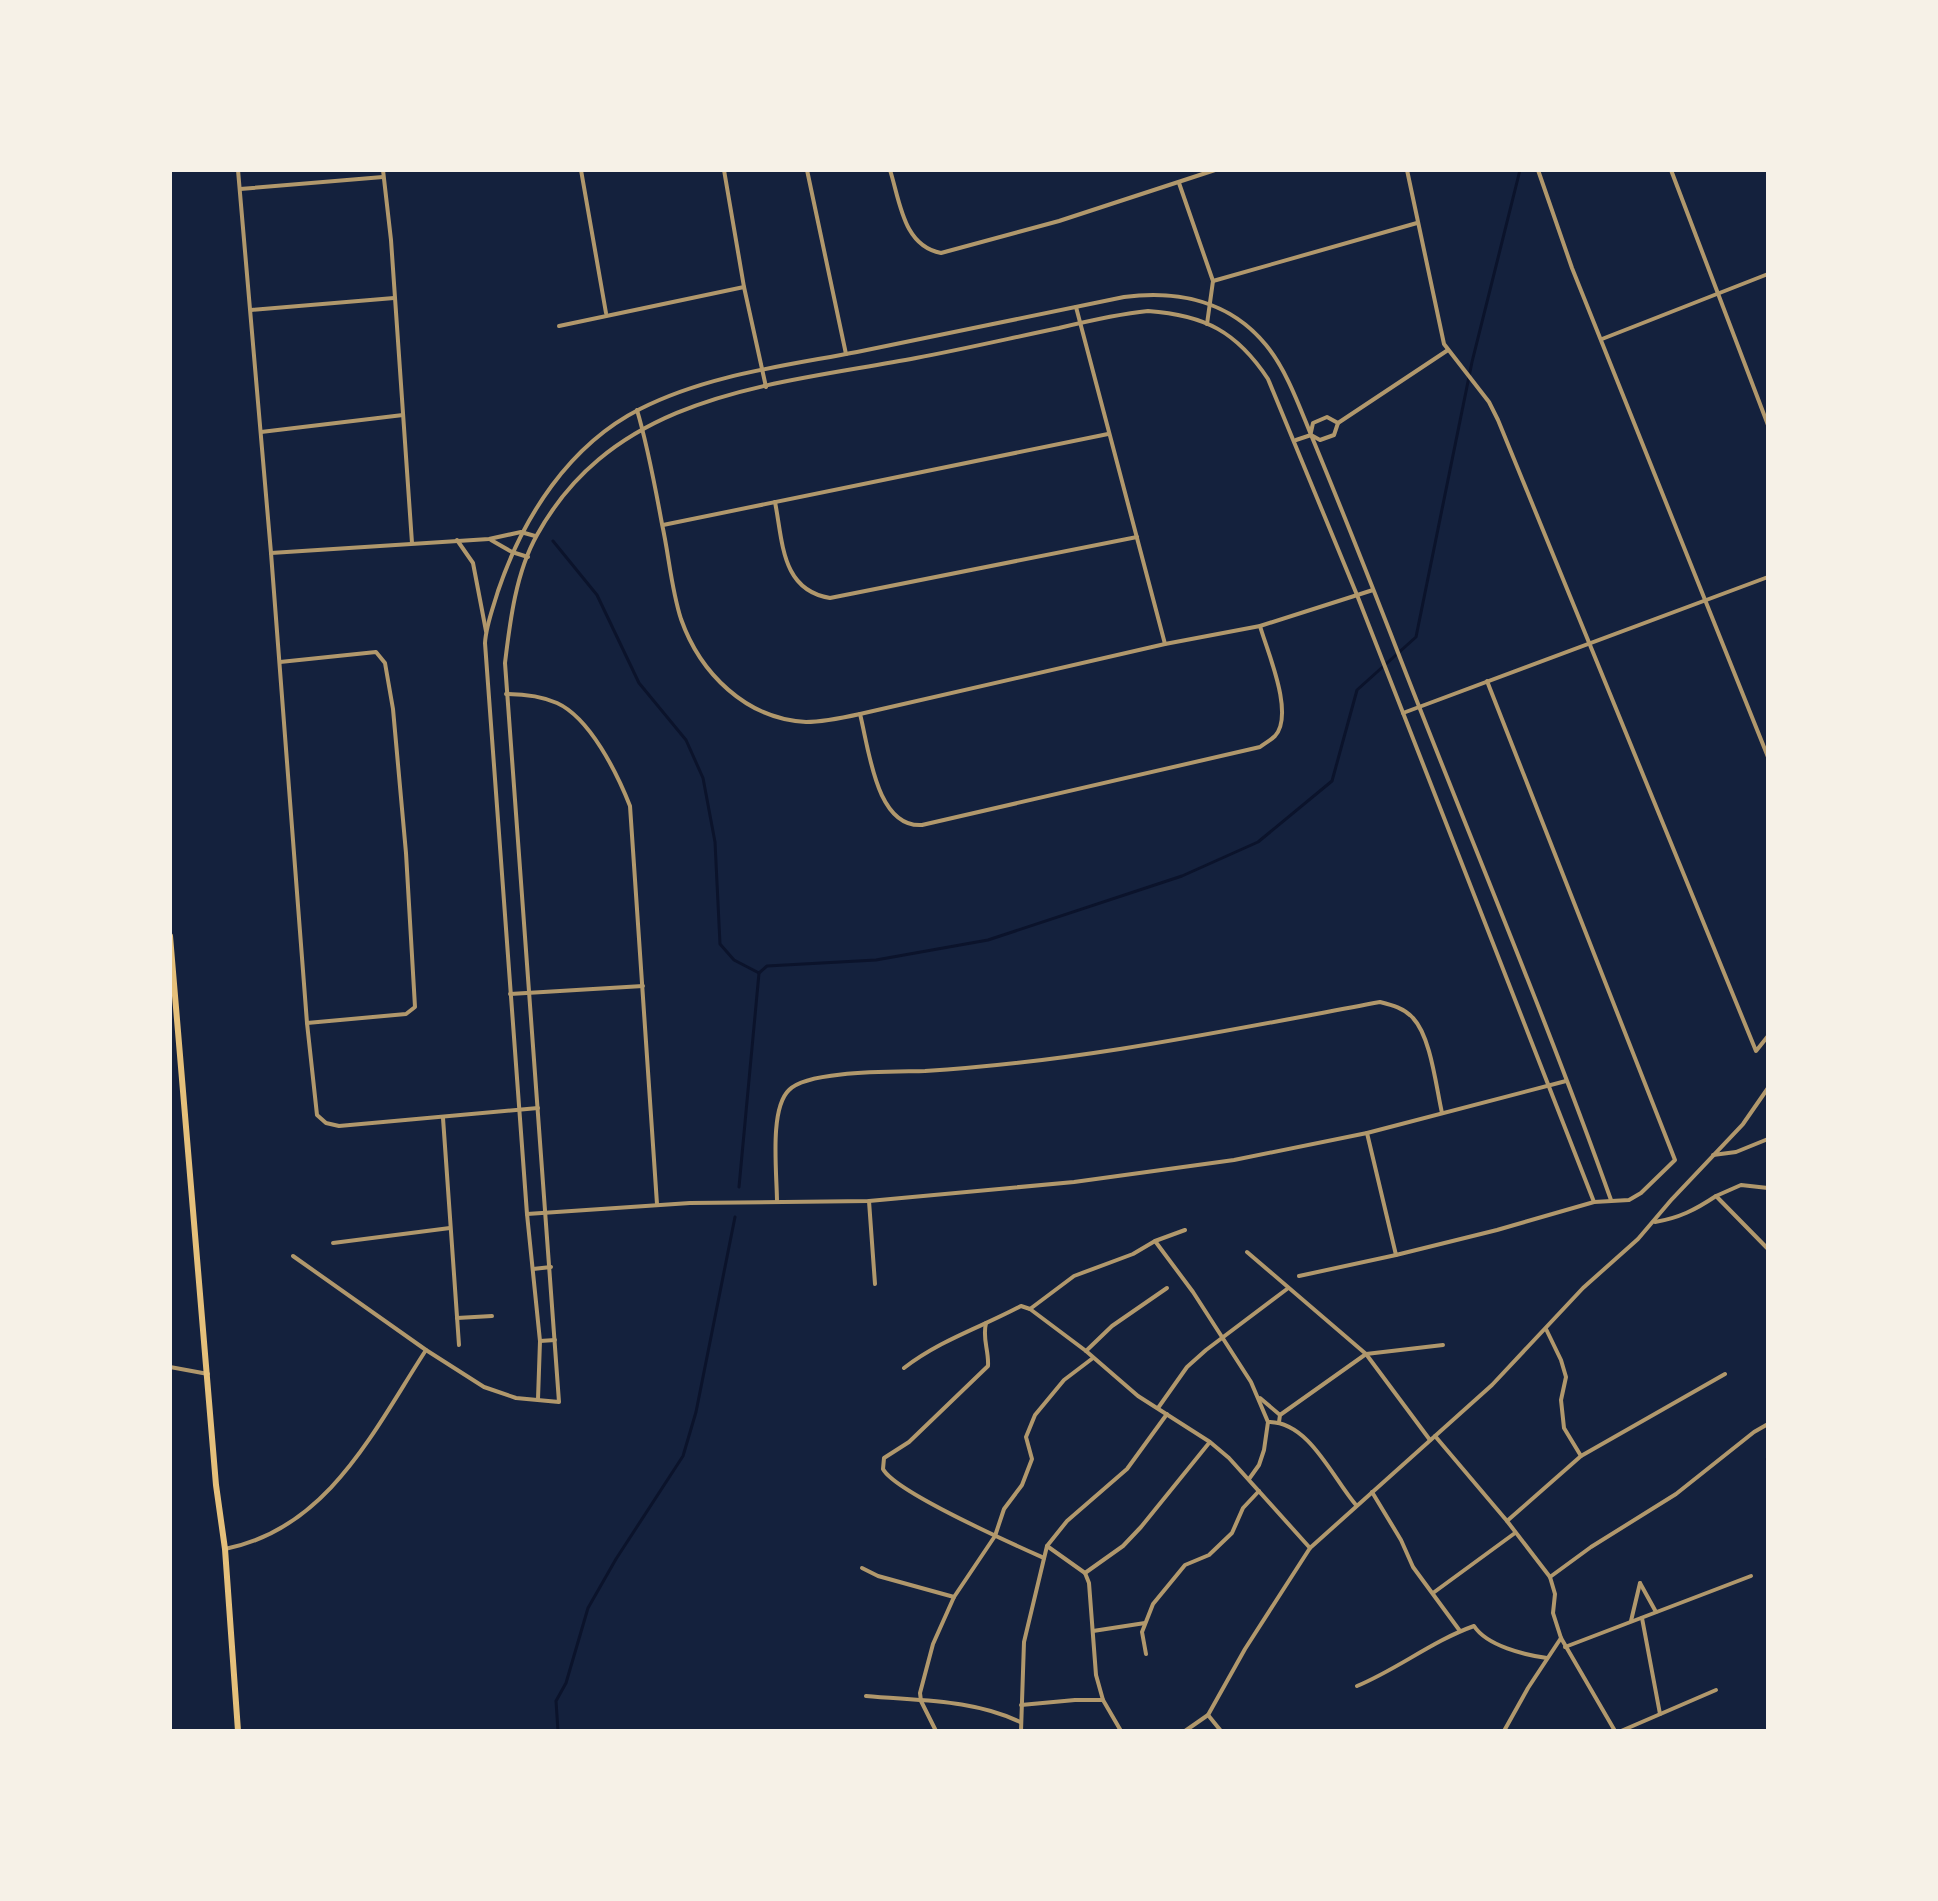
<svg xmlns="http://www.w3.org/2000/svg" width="1938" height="1901" font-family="Roboto,sans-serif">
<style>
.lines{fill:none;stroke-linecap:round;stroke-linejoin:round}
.stream{stroke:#0b132b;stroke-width:3}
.minor{stroke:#b1986c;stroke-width:4}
.primary{stroke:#e5c07b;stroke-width:6}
</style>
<rect width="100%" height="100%" fill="#14213d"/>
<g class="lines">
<g class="stream">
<polyline points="553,541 597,595 639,683 686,740 703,778 715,842 720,944 734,960 759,973"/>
<polyline points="739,1187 759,973 767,966 876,960 988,940 1182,876 1258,842 1332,781 1357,690 1416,637 1472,362 1520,170"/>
<polyline points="1767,1459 1768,1459"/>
<polyline points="558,1731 556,1701 566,1683 588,1608 616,1559 683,1456 696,1412 735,1217"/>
</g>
<g class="minor">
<polyline points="238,170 271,553 307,1023 317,1115 326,1123 339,1126 538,1108"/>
<polyline points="383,170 391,240 412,543"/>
<polyline points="581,170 606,313"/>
<polyline points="724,170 744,287 766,387"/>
<polyline points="807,170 846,354"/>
<path d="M890 170C900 201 903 246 941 253L1059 221 1215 170"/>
<polyline points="1407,170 1444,344 1489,402 1498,420 1756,1051 1768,1036"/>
<polyline points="1538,170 1572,268 1768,757"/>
<polyline points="1671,170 1768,425"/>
<polyline points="1179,183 1213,281 1207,324"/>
<polyline points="240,189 383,177"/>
<polyline points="1213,281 1417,223"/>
<polyline points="1076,307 1165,644"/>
<polyline points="251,310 394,298"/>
<polyline points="559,326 744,287"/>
<polyline points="1602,339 1768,274"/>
<path d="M637 410C648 447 655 486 662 524 669 555 671 588 681 619 700 673 746 719 806 722 824 722 842 718 860 714L1165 644 1260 626 1373 590"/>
<polyline points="1338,423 1448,350"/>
<polyline points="261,432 403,415"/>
<polyline points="1296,440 1311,435 1320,440 1334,435 1338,423 1327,417 1313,423 1311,432"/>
<path d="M775 502C783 542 781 590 830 598L1137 537"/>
<polyline points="663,525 1108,434"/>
<polyline points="457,540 473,563 486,631"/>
<polyline points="491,540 512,552 528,557"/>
<polyline points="271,553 489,539 521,532 535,536"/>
<polyline points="280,662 376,652 385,663 393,709 406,853 415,1007 406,1014 307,1023"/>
<path d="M506 694C523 694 541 696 557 703 590 718 617 773 630 806L657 1204"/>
<polyline points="1403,713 1768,577"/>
<path d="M860 714C869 749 876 828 922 825L1260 747C1264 744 1271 740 1275 736 1295 714 1267 651 1260 626"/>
<polyline points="510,994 643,986"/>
<polyline points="443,1118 459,1345"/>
<polyline points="1367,1133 1396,1255 1497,1230 1594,1202 1629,1200 1641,1193 1675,1160 1487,681"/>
<polyline points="1713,1155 1736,1152 1768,1139"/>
<polyline points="1716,1196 1741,1185 1768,1188"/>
<polyline points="869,1201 875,1284"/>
<path d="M777 1202C777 1174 769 1109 789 1090 808 1070 895 1072 925 1071 1078 1062 1229 1030 1380 1002 1392 1005 1404 1008 1413 1018 1431 1037 1436 1087 1442 1113"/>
<polyline points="527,1214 690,1203 869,1201 1074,1182 1234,1160 1367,1133 1566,1081"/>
<path d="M1655 1222C1679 1218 1695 1210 1716 1196L1768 1249"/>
<polyline points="1155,1241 1193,1292 1251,1382 1268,1422 1264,1450 1259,1465 1249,1479"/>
<polyline points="333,1243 450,1228"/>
<polyline points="1247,1252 1366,1354 1430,1440"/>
<path d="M293 1256 426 1350 484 1387 516 1398 559 1402 505 663C510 621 516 572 537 535 616 392 774 385 916 358 964 349 1011 338 1059 328 1088 321 1118 314 1148 311 1205 315 1237 332 1268 379L1357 595 1594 1202"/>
<polyline points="533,1269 551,1267"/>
<polyline points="1299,1276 1396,1255"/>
<polyline points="1030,1309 1074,1276 1133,1254 1155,1241 1185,1230"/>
<polyline points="457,1318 492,1316"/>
<path d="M986 1323C982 1339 989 1350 988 1366L909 1442 884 1458 883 1469C895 1492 1015 1545 1044 1558"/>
<polyline points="1546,1329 1561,1360 1566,1377 1561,1400 1564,1428 1581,1456"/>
<polyline points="540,1341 555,1340"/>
<polyline points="1086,1351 1112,1326 1167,1288"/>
<polyline points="170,1367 208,1374"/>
<path d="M904 1368C940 1340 982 1327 1021 1306L1030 1309 1086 1351 1138 1396 1210 1442 1229 1458 1310 1548"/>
<polyline points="1260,1398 1280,1415"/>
<path d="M538 1399 540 1341 527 1214 485 643C486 625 493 608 498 591 523 517 569 445 640 409 707 375 784 366 857 352 946 334 1035 315 1124 297 1178 290 1230 301 1266 345 1288 372 1300 409 1314 442 1340 505 1365 568 1390 632 1463 822 1543 1009 1611 1200"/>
<polyline points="1158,1408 1187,1367 1206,1350 1287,1289"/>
<path d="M1269 1422C1309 1422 1332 1477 1356 1505"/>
<polyline points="1279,1422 1280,1415 1366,1354 1443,1345"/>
<polyline points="1435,1436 1507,1521 1550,1577 1555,1594 1553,1613 1561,1638 1615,1731"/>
<polyline points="1372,1492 1401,1540 1413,1567 1460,1631"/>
<polyline points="1507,1521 1581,1456 1725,1374"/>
<polyline points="1047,1546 1085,1573 1089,1583 1096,1675 1103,1700 1121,1731"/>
<path d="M225 1549C328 1529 374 1430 426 1350"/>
<polyline points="862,1568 878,1576 954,1597"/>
<polyline points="1085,1573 1123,1546 1141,1527 1209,1443"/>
<polyline points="1550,1577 1591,1547 1676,1494 1754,1432 1768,1424"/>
<polyline points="1640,1583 1656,1612"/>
<polyline points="1433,1593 1515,1533"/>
<polyline points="1642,1618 1660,1714"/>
<polyline points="1631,1621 1640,1583"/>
<polyline points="1093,1631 1145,1623"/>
<polyline points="1565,1647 1751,1576"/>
<polyline points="1146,1654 1142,1632 1153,1604 1185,1565 1209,1555 1232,1533 1243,1508 1259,1491"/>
<path d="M1357 1686C1398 1669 1432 1641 1474 1626 1487 1646 1525 1655 1547 1658"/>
<path d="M866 1696C919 1701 972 1699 1020 1722"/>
<polyline points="1021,1705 1075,1700 1103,1700"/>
<polyline points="1208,1715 1221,1731"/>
<polyline points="936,1731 921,1701 920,1693 933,1644 954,1597 995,1536 1004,1509 1022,1485 1032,1459 1026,1437 1035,1415 1064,1380 1093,1358"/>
<polyline points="1021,1731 1024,1642 1047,1546 1067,1521 1127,1469 1167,1414"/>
<polyline points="1185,1731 1208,1715 1245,1649 1310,1548 1492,1385 1583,1288 1638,1239 1672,1199 1743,1124 1768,1088"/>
<polyline points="1504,1731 1528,1688 1561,1638"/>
<polyline points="1621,1731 1716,1690"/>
</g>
<polyline class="primary" points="170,936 216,1485 225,1549 238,1731"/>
</g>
<rect width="1938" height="1901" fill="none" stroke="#f6f1e7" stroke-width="344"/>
</svg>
